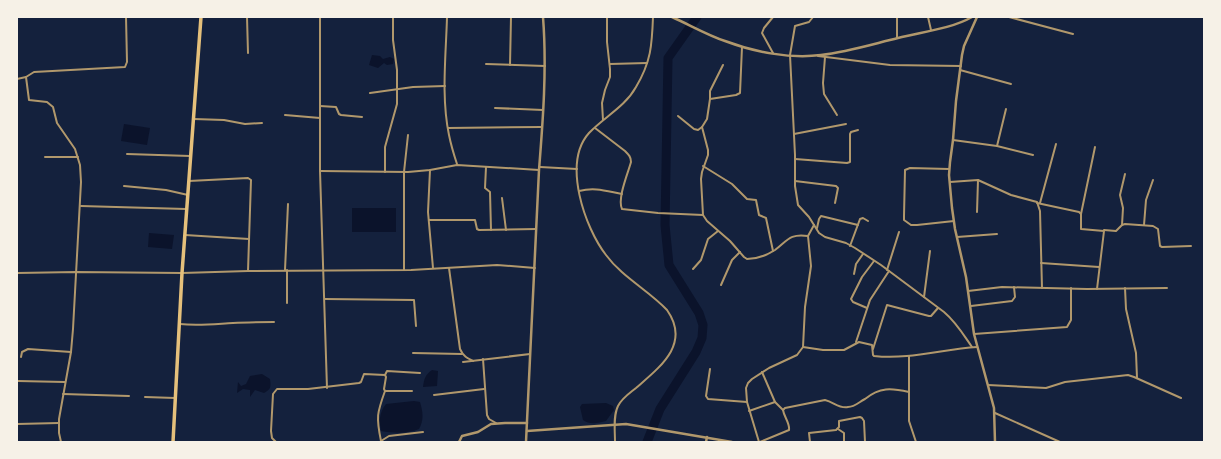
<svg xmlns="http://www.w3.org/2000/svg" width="1221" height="459" font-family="'Golos Text',sans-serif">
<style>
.water{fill:#0b132b}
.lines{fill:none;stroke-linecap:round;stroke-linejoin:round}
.river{stroke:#0b132b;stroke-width:9}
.minor{stroke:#b1986c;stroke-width:2}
.tertiary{stroke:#b1986c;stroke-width:2.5}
.primary{stroke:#e5c07b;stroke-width:3.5}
</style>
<rect width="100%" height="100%" fill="#14213d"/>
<g class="water">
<polygon points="372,55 380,56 383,59 390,57 394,59 393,64 387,65 384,63 378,68 369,65"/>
<polygon points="124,124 150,128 147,145 121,141"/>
<rect x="352" y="208" width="44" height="24"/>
<polygon points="149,233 174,235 172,249 148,247"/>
<path d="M432 370 438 371 437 386 423 387C424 379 425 375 432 370Z"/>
<path d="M262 374 270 379C271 387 271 389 264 393L255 390 250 397V390L243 389 237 393 238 382 241 386 246 384 250 376Z"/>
<path d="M414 401 420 402C423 412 424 420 419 429 407 434 394 433 381 431 379 421 379 413 386 404Z"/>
<path d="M606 403 613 406 614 410 606 421C598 423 590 425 583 420L580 407 582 404Z"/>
</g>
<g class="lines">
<polyline class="river" points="647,442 660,409 696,352 702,338 703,325 699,313 669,265 665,225 668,58 697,17"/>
<g class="minor">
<polyline points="247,17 248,53"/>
<polyline points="320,17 320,171 327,388"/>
<path d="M447 17C446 55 441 97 449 135 451 145 454 155 457 164"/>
<path d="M813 17 809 22 795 26 790 55 795 155V186L798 205 809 217 819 233 825 237 846 243 855 248 881 265 944 312C956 322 963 334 972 347"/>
<polyline points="897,17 897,38"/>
<polyline points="928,17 931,30"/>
<polyline points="1009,17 1073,34"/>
<path d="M742 47 740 93 736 95 710 99 707 119 702 127 708 150V155L702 172 701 179 703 215 707 221 730 241 744 257 747 259C756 259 767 255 775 250 787 241 790 233 808 236"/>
<polyline points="773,53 762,33 764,28 773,17"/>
<polyline points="818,56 890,65 961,66"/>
<polyline points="825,57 823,83 824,94 837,115"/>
<polyline points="486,64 545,66"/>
<polyline points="610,64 647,63"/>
<polyline points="510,65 511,17"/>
<polyline points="960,70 1011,84"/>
<polyline points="26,77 29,100 47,102 53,107 57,123 75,149 80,165 81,182 73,329 71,352 59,419 59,433 61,442"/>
<polyline points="17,79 26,77 34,72 125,67 127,62 126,17"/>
<polyline points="370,93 413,87 445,86"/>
<polyline points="710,99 710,91 723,65"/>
<polyline points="320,106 336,107 339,114 341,115 362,117"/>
<polyline points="495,108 543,110"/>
<polyline points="285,115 320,118"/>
<polyline points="678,116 694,129 698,130 702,127"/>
<polyline points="194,119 224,120 245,124 262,123"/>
<polyline points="603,120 602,103 605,90 610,77 610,69 607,42 607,17"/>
<polyline points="448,128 542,127"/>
<path d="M595 128 625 151C629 155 631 157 631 162 628 173 617 199 622 209L658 213 703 215"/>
<polyline points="794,134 846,124"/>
<polyline points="953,140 997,146 1033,155"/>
<polyline points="997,146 1006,109"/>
<polyline points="127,154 190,156"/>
<polyline points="45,157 78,157"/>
<polyline points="795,159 847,163 850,162 850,134 851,132 858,130"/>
<polyline points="703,166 732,184 747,199 756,200 759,215 766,218 773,251"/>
<polyline points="486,167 485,188 490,192 491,230"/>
<polyline points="540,167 577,169"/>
<polyline points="949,169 910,168 905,170 904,216 904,220 911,225 917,225 954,221"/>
<polyline points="430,170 428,212 433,268"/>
<polyline points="320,171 408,172 430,170 457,165 539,170"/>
<polyline points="385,172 385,147 397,104 397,70 393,40 393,17"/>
<polyline points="189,181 248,178 251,180 248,271"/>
<polyline points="795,181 836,186 838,188 835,203"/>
<polyline points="950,182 978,180 1011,195 1037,202 1040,211 1042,288"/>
<polyline points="124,186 166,190 188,195"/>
<path d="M579 191C595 187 606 191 622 194"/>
<polyline points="502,198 506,230"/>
<polyline points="1037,203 1079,212 1081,214 1081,229 1104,231 1097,289"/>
<polyline points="1040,203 1056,144"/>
<polyline points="81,206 186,209"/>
<polyline points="977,212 978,180"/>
<polyline points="1081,214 1095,147"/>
<polyline points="429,220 475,220 477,229 479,230 536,229"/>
<polyline points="1122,225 1123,208 1120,195 1125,174"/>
<polyline points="1144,225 1146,200 1153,180"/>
<polyline points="817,228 819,219 821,216 858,225"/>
<polyline points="1104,230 1116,231 1122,225 1125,224 1153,226 1158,229 1160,246 1162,247 1191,246"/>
<polyline points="185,235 249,239"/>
<polyline points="957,237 997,234"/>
<polyline points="850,246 860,219 863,218 868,221"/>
<polyline points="1041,263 1099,267"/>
<path d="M449 268 460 349C463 356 467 358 473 361"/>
<polyline points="693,269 701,260 708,239 718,231"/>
<polyline points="285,270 288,204"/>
<polyline points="404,270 404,172 408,135"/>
<polyline points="887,270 899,232"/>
<polyline points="17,273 76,272 182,273 248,271 411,270 497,265 535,268"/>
<polyline points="854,274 856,264 863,254"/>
<polyline points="721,285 732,260 740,252"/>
<polyline points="1125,288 1126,309 1136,353 1137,378"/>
<polyline points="968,291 1002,287 1087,289 1167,288"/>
<polyline points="924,297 930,251"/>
<polyline points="325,299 414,300 416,326"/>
<polyline points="287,303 287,270"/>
<polyline points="971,306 1012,301 1015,297 1014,287"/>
<polyline points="867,308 853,302 851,299 862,277 874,261"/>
<path d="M180 324C198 326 215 324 233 323 246 322 260 322 274 322"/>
<polyline points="974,334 1067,327 1071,320 1071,288"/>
<polyline points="856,342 870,300 889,271"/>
<path d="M803 347 823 350H844L859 342 872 345 873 355 874 356C909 360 943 349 977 347"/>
<polyline points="873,349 887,305 929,316 931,316 938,308"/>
<polyline points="413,353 462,354"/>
<polyline points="909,356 909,421 916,442"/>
<polyline points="21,357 22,352 28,349 71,352"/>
<polyline points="483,359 487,415 489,419 496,423"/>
<polyline points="463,362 530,354"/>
<polyline points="710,369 706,396 708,399 747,402"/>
<polyline points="762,372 775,402"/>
<polyline points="385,375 387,371 420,373"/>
<polyline points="18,381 65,382"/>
<polyline points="988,385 1046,388 1065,382 1128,375 1134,377 1181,398"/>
<polyline points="63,394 129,396"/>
<polyline points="434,395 484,389"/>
<polyline points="145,397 175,398"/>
<polyline points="749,411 775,402 783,410"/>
<polyline points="995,413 1060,442"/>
<polyline points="17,424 59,423"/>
<polyline points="838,429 844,433 844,442"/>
<path d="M381 441C376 417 377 413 385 391"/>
<polyline points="381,441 389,436 423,432"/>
<polyline points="276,442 272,438 271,431 273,394 277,389 308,389 359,383 361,382 364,374 385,375 386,377 384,389 385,391 412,391"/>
<path d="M615 442C615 430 613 416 618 406 622 398 630 393 636 388 660 367 691 344 667 310 648 290 622 277 606 255 585 228 562 163 589 133 604 117 625 107 636 87 651 62 652 45 653 17"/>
<polyline points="759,442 747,402 746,388 748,383 752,379 769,368 797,355 803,347 805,307 811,266 808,236 814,225"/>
<path d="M760 442 789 430C790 423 784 417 783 410L785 408 825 400C834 402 839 409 848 407 855 407 859 402 865 399 880 387 891 388 909 392"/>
<polyline points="810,442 809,433 836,430 839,427 839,421 860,417 862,418 864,421 865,442"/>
</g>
<g class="tertiary">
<path d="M672 17C690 25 707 35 725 41 754 52 790 59 821 55 847 52 873 44 898 38 921 32 951 29 972 17"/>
<polyline points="977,17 964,46 962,55 956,101 953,140 950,162 949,175 952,208 955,229 966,277 974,334 994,408 995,442"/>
<polyline points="527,431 626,424 732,442"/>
<polyline points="459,442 462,436 478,432 491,424 505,423 527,423"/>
<path d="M526 442 539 170C543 120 547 68 543 17"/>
<polyline points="706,442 707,437"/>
</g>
<polyline class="primary" points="173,442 182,273 201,17"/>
</g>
<rect width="1221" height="459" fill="none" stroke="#f6f1e7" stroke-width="36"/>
</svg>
